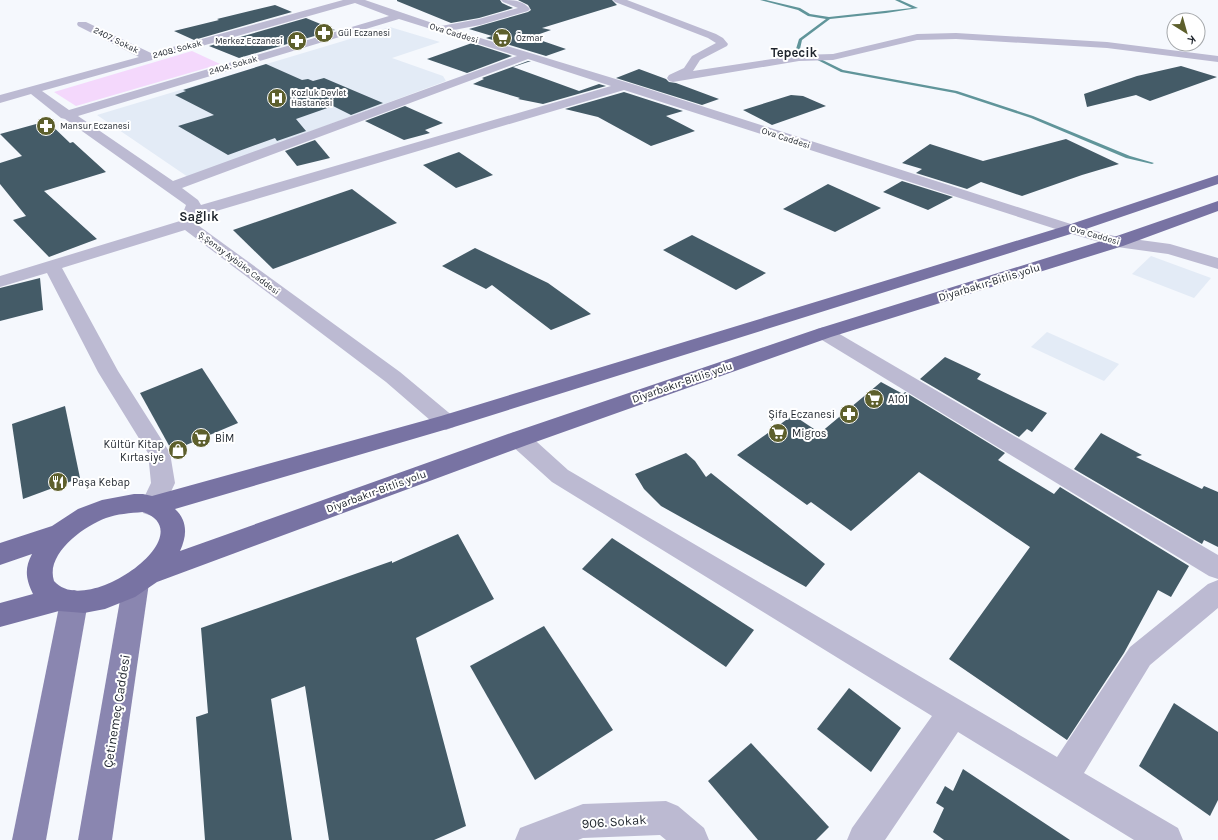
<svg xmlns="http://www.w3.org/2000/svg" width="1218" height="840" font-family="Karla,sans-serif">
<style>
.built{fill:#e3ebf6}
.green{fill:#f4d8fc}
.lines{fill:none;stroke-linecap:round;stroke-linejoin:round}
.stream{fill:#60959a;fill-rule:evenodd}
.building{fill:#445b67}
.minor{fill:#bcbad2;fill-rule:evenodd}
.major{fill:#8a86b0;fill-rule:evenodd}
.highway{fill:#7873a3;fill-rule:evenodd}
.labels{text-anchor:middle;stroke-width:4;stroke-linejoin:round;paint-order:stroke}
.far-poi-label{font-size:9px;fill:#1f252d;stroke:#fff;text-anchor:start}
.far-street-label{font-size:9px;fill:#1f252d;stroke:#fff}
.street-label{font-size:11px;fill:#1f252d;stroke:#fff}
.poi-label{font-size:11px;fill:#1f252d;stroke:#fff;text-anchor:start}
.far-district-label{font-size:13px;font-weight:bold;fill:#1f252d;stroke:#fff}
.near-street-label{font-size:13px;fill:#1f252d;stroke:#fff}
</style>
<rect width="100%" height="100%" fill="#f5f8fd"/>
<g class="built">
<polygon points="390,27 440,42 392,58 443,76 446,81 188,177 97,115"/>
<polygon points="1151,256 1211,278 1194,298 1132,274"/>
<polygon points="1047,332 1119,364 1104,381 1031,347"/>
</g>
<polygon class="green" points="192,51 220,64 76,106 54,92"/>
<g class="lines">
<polygon class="stream" points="760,0 766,0 800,8 810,14 829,17 912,8 895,0 900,0 918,8 886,13 830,19 802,40 800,49 843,70 957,91 1033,116 1130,156 1154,163 1152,164 1126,158 1031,118 955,93 841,72 796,49 799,39 826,19 808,16 798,10"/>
</g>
<g class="building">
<polygon points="397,0 500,0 502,3 513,8 479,18 451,23 397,1"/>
<polygon points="518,0 612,0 617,5 542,28 551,30 531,37 566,49 546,56 486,38 492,36 469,29 528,12 531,10 528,5"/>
<polygon points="275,5 292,12 194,40 174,31 219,20 217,19"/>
<polygon points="306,18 335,30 239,58 209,46"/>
<polygon points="472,43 512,56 467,73 427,59"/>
<polygon points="528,61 531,61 513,67 579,91 599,84 606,86 543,104 518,99 520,98 473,84 484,79 482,78"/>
<polygon points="266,64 302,80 308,79 313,81 324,78 383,103 351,115 333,106 296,119 306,131 277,141 275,138 228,155 178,126 214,115 175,95 186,91 183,90"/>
<polygon points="1181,66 1217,77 1150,101 1136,95 1087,107 1084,94 1137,76"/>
<polygon points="639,69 666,79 669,82 676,83 719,99 702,105 616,78"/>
<polygon points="624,92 683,111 666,116 695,131 651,146 598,117 565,109"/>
<polygon points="791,95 803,96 826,106 772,125 743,110"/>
<polygon points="405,106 443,123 425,130 430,133 404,140 365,121"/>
<polygon points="47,121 70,143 73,142 106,172 44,191 97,239 49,257 13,220 26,216 0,184 0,163 22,156 0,134"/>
<polygon points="1066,139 1119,164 1082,175 1022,196 981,182 967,189 916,173 922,169 902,163 930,144 983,161"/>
<polygon points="315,140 330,158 297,166 285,151"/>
<polygon points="459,152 493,175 456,188 423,165"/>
<polygon points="902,181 953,197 928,210 883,192"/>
<polygon points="828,184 881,208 835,232 783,209"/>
<polygon points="352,189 397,223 273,269 233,230"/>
<polygon points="692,235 766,273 736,290 663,250"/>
<polygon points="475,248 548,283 591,314 551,330 492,285 486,289 442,266"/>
<polygon points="40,278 43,310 0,321 0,288"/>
<polygon points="945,357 981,374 977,379 1047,413 1032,432 1027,429 1019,437 920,379"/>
<polygon points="202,368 238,423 172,451 140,393"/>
<polygon points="881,382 903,394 905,392 1005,453 998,460 1054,494 1060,487 1189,566 1171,597 1158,590 1124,653 1067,740 949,659 1030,547 919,472 851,531 811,502 807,505 737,455 793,415 820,433"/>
<polygon points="65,406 80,478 23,499 12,424"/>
<polygon points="1101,433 1142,455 1136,457 1202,489 1204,486 1218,492 1218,547 1204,540 1202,544 1074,469"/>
<polygon points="686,453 695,461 706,477 711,473 825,564 806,587 661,506 644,489 635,474"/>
<polygon points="458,534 494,599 416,638 466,826 434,840 329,840 305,686 271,699 292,840 205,840 196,717 208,713 201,628 392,561 392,563"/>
<polygon points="612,538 754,630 726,667 582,569"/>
<polygon points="544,626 613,730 535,780 470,666"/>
<polygon points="849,688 901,728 871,772 817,729"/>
<polygon points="1174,703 1218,732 1218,800 1210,816 1139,766"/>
<polygon points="751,743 829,827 816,840 758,840 708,781"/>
<polygon points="963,769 1070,840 944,840 933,832 944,808 936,803 945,786 953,791"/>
</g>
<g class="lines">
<g class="minor">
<path d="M343 0H365L441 26 479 19 518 8 503 2 501 0C513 0 522 0 530 9L528 11 480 25 454 30 642 87 1077 226 1118 237 1170 244 1218 258V269L1168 254 1117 247 1065 232 624 90 196 217 195 223 400 372 454 417 457 422 454 427 446 430 438 427 386 382 185 230 62 268 118 371 170 453 175 483 161 513 152 516 143 513 140 506 151 483 148 453 98 372 47 273 0 287V276L180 221 186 205 65 119 61 118 31 94 0 103V95L139 57 78 26 77 24 78 22H86L151 53ZM355 3 389 16 69 110 42 91ZM399 19 517 56 173 181 78 116ZM528 59 611 86 201 205 198 200 182 188Z"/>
<polygon points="613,0 627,0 716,34 723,38 728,44 727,46 700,60 693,71 799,55 833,54 917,34 956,33 1107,42 1218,56 1218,62 1107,48 956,39 917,40 833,60 799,61 673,82 669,81 667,78 669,75 684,68 692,56 716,43 708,38 615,2"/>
<polygon points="824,327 831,329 1218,555 1218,579 1209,576 817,337 814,333 817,329"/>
<polygon points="519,431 527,433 568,470 1057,757 1130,647 1208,584 1218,580 1218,608 1150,665 1084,773 1178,828 1183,840 1134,840 958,732 885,840 847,840 852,828 932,716 552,482 511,445 508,439 511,433"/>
<polygon points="666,801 678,806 704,828 709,840 666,840 660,835 583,838 578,840 515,840 520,828 583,804"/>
</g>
<g class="major">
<polygon points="136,572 145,575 149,583 112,840 78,840 123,583 127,575"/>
<polygon points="74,590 84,594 88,602 46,840 12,840 60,602 64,594"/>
</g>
<path class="highway" d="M1218 175V184L1077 232 454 427 175 509C188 521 187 536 180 551L511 433 817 329 1111 238 1218 201V211L1123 246 831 337 527 445 157 582 135 597 105 609 84 613 59 611 0 627V603L33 594C26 579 24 569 32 554L0 565V543L52 526 78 509 102 500 134 494H143L152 496 441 416 1065 226ZM143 512C205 534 86 619 54 581 45 554 84 526 106 518 117 514 130 513 143 512Z"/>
</g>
<defs>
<symbol id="pharmacy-disc" viewBox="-11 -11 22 22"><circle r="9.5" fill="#5d5f2c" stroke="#fff"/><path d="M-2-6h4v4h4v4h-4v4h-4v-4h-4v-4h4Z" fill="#fff"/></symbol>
<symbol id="supermarket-disc" viewBox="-11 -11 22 22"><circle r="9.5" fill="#5d5f2c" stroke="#fff"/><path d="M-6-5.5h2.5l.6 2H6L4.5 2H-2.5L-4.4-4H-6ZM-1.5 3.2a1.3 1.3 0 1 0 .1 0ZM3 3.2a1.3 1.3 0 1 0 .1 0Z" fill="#fff"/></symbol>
<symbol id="hospital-disc" viewBox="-11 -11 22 22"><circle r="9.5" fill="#5d5f2c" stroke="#fff"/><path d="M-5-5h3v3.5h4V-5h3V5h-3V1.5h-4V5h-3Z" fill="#fff"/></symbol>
<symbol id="shop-disc" viewBox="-11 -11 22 22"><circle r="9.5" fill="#5d5f2c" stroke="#fff"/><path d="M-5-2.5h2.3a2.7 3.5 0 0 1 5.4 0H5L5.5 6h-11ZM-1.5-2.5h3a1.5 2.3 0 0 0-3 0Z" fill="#fff"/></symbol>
<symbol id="restaurant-disc" viewBox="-11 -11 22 22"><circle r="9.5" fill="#5d5f2c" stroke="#fff"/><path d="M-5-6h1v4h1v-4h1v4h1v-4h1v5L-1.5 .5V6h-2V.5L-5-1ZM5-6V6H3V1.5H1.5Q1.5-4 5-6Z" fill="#fff"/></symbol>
</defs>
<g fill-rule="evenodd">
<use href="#pharmacy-disc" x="313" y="22" width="22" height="22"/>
<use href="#supermarket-disc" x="491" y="27" width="22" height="22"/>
<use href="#pharmacy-disc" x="286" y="30" width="22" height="22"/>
<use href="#hospital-disc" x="266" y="87" width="22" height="22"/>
<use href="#pharmacy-disc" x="35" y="115" width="22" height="22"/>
<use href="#supermarket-disc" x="863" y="388" width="22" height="22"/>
<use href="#pharmacy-disc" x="838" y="403" width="22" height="22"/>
<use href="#supermarket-disc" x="767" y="422" width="22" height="22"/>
<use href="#supermarket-disc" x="190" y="427" width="22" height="22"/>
<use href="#shop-disc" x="167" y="439" width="22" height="22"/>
<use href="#restaurant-disc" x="47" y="471" width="22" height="22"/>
</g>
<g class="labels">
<g class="far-poi-label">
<text x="338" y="36">Gül Eczanesi</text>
<text x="516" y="41">Özmar</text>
<text x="283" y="44" text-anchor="end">Merkez Eczanesi</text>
<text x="291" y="96">Kozluk Devlet<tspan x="291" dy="10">Hastanesi</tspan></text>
<text x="60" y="129">Mansur Eczanesi</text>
</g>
<g class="far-street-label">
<text transform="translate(454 33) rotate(17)" y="3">Ova Caddesi</text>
<text transform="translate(116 40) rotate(26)" y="3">2407. Sokak</text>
<text transform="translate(177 49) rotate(-15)" y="3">2408. Sokak</text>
<text transform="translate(233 65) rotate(-16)" y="3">2404. Sokak</text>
<text transform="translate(786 138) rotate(18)" y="3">Ova Caddesi</text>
<text transform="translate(1095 235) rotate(16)" y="3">Ova Caddesi</text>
<text transform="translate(239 263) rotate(37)" y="3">Ş.Şenay Aybüke Caddesi</text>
</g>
<g class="street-label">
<text transform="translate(989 282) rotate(-17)" y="4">Diyarbakır-Bitlis yolu</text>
<text transform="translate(682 382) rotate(-19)" y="4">Diyarbakır-Bitlis yolu</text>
<text transform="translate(376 491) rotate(-20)" y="4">Diyarbakır-Bitlis yolu</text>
</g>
<g class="poi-label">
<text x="888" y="403">A101</text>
<text x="835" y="418" text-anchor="end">Şifa Eczanesi</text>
<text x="792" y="437">Migros</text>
<text x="215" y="442">BİM</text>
<text x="164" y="448" text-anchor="end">Kültür Kitap<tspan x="164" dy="13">Kırtasiye</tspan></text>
<text x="72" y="486">Paşa Kebap</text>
</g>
<g class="far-district-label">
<text x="794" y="57">Tepecik</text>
<text x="199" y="221">Sağlık</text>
</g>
<g class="near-street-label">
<text transform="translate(116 711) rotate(-81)" y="5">Çetinemeç Caddesi</text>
<text transform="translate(614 821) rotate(-4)" y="5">906. Sokak</text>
</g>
</g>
<g transform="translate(1186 32) rotate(143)"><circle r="19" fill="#ffffff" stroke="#a5a8ab"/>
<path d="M0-3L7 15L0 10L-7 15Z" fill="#5d5f2c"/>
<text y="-6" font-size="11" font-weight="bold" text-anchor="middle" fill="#1f252d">K</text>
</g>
</svg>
